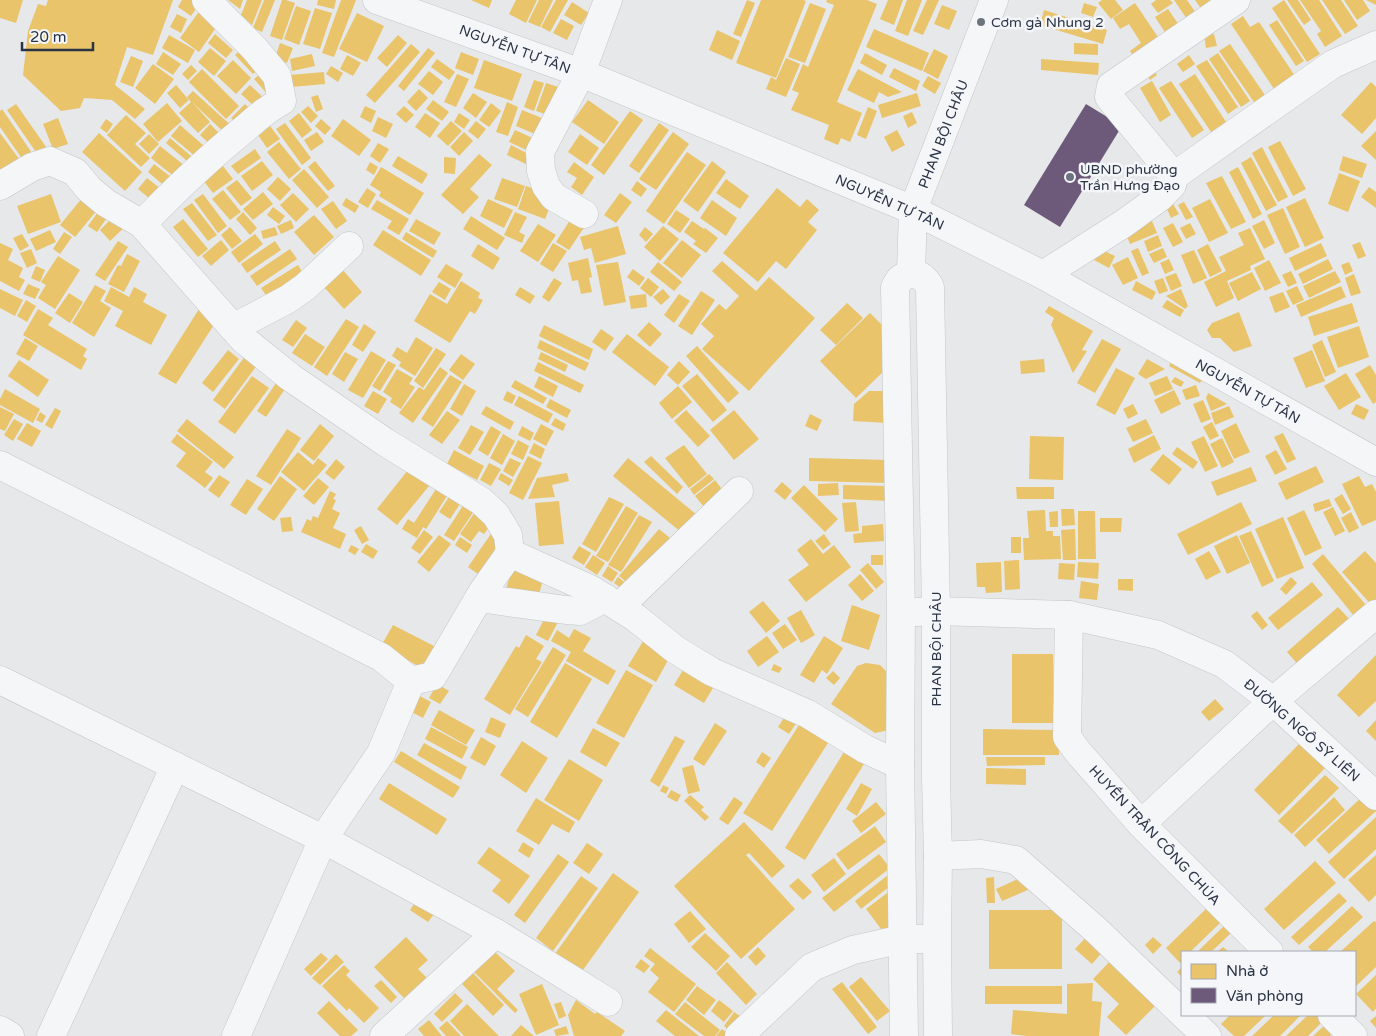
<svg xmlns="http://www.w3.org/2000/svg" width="1376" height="1036" font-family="'Varela Round',sans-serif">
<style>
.homes{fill:#e9c46a}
.offices{fill:#6d597a}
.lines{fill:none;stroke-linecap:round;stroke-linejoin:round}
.minor-casing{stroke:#c4c6c8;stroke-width:29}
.minor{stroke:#f5f6f7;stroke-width:28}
.poi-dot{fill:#6c737f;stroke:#f4f6f9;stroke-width:2}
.labels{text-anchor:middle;stroke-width:5;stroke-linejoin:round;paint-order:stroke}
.poi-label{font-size:14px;fill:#2b3445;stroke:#f4f6f9;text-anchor:start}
.street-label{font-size:14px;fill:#2b3445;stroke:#f4f6f9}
</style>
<rect width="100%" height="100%" fill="#e6e8ea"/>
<g class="homes">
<polygon points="0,0 23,0 16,23 0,18"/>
<polygon points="48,0 173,0 153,55 127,47 115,85 145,109 135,119 112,100 84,98 80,108 61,111 23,75 28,31 38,4 46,6"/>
<polygon points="182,0 202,0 191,16 178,7"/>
<polygon points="228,0 243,0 240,9"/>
<polygon points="247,0 262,0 252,25 241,15"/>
<polygon points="264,0 275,0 262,32 253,28"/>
<polygon points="282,0 286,0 295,3 282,40 270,36"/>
<polygon points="318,0 336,0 334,9 317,5"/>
<polygon points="341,0 356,0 334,57 322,53"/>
<polygon points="471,0 492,0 489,8"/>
<polygon points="516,0 537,0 526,23 509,14"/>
<polygon points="539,0 553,0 540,27 528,22"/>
<polygon points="556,0 568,0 550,32 541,27"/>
<polygon points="747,0 755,3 741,37 733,34"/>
<polygon points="761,0 803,0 806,1 776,78 736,63"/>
<polygon points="827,0 867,0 877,4 837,102 862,113 850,142 841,138 838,145 824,139 829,125 791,110 799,93 792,90 803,64 808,67 834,5 826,2"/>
<polygon points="888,0 903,0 894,25 880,19"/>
<polygon points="907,0 922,0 908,36 895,31"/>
<polygon points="927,0 939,0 923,35 913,31"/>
<polygon points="1102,0 1115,0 1123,10 1111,19 1098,3"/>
<polygon points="1156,0 1170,0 1173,3 1158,13 1151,4"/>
<polygon points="1174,0 1187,0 1202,22 1193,28"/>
<polygon points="1195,0 1212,0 1207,17"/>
<polygon points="1284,0 1320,54 1307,62 1272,8"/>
<polygon points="1287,0 1298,0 1311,20 1304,25"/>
<polygon points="1300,0 1319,0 1342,36 1325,47 1317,34 1321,31"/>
<polygon points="1322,0 1341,0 1358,26 1345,34"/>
<polygon points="1344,0 1363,0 1370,11 1357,20"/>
<polygon points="1366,0 1376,0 1376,5"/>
<polygon points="572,2 589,13 581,25 564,15"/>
<polygon points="810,3 826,9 805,63 788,57"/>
<polygon points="1084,3 1097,7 1093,17 1081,13"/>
<polygon points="1135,3 1164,46 1138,63 1130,51 1141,43 1129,24 1120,29 1113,18"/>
<polygon points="942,5 957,11 949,30 934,24"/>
<polygon points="203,6 222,19 199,52 180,38"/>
<polygon points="296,6 311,11 299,45 284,39"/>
<polygon points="315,8 332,13 320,49 303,44"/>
<polygon points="1168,9 1185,34 1172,43 1155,17"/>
<polygon points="1044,10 1107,30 1103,44 1040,25"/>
<polygon points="357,13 384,26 367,62 339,49"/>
<polygon points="177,14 187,19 181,33 170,27"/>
<polygon points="1243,16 1250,27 1259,22 1295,76 1274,89 1231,24"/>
<polygon points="561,19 574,26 567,40 553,33"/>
<polygon points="1277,20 1304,61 1296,66 1269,25"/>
<polygon points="874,29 929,53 922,71 866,47"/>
<polygon points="717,30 740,41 732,60 709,50"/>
<polygon points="215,34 233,50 226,58 208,43"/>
<polygon points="1214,34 1217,46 1206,48 1204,35"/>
<polygon points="169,35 195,50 188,63 162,48"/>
<polygon points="398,35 407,43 387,67 377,58"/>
<polygon points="280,43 293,48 287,63 275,58"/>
<polygon points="1074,43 1098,44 1098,55 1074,54"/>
<polygon points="411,44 420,52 375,103 366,95"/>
<polygon points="1230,44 1269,101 1258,108 1219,51"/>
<polygon points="210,48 226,61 214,76 198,62"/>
<polygon points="428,48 435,53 404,91 398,86"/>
<polygon points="242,49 260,68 253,74 235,55"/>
<polygon points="934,49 948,56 938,79 923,71"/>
<polygon points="163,52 181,64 173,75 156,64"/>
<polygon points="461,52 479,59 473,75 455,68"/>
<polygon points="865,53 887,65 882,75 860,63"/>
<polygon points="1218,53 1250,101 1241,107 1209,59"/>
<polygon points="312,54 315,66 292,71 290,59"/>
<polygon points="347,55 361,63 353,76 340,69"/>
<polygon points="1189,55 1195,64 1183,72 1177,64"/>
<polygon points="131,56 143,61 133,87 120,82"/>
<polygon points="786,58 800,64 786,97 766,89 771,77 776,80"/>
<polygon points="437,59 455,72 449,80 431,67"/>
<polygon points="1041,59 1099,63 1098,75 1041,70"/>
<polygon points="233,60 251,78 236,94 217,76"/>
<polygon points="484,60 522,74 512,101 474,88"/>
<polygon points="1207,60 1238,107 1228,114 1196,66"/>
<polygon points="153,64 174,79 155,104 135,88"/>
<polygon points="191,65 197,71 188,80 182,74"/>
<polygon points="331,66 343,73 338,82 326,74"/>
<polygon points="1151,66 1157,75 1150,80 1144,71"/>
<polygon points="894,68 920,81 916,91 889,77"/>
<polygon points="202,69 239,106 226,119 189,82"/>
<polygon points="858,69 902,92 888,97 879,92 874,103 847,90"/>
<polygon points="264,71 268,95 254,79"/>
<polygon points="429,71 443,82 433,95 418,84"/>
<polygon points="324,72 325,84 291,87 290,75"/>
<polygon points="457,74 469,79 456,107 444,102"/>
<polygon points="1195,74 1226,122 1211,132 1179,84"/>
<polygon points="928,76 941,83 935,94 922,86"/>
<polygon points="534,80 544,83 534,111 524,107"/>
<polygon points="1152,81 1171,115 1160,122 1140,88"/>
<polygon points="1171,81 1204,130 1192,138 1159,88"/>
<polygon points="1371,82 1376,87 1376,118 1362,134 1341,115"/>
<polygon points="546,83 561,88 551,116 536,111"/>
<polygon points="176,85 189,100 180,108 167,93"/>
<polygon points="250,85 267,101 258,110 241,94"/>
<polygon points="419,89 428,98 416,111 407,102"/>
<polygon points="193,91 236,130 229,137 193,103 210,122 198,133 179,113 191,102 187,97"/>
<polygon points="473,93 487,102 476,118 463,108"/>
<polygon points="917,93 921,106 882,118 878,105"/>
<polygon points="318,95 323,109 316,112 311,97"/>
<polygon points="433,100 449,112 442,121 426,109"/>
<polygon points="588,100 619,122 604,144 572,122"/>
<polygon points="507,102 518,107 508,136 496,132"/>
<polygon points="167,103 182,121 158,142 143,124"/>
<polygon points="491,103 501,111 489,127 479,120"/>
<polygon points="16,104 49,151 40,158 7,110"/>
<polygon points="245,104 256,115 242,129 231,118"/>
<polygon points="308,106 318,116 311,123 301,112"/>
<polygon points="365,106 376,111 371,123 360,117"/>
<polygon points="404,106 414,115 406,123 396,114"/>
<polygon points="868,107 877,111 866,139 857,135"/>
<polygon points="2,109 34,156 25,163 0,127 0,111"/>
<polygon points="522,110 549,121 542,137 516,126"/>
<polygon points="630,111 643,120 604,175 591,165"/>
<polygon points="912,112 917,123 908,128 903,116"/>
<polygon points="299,113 312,130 302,138 289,121"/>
<polygon points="425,113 440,123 430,138 415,127"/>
<polygon points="459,113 470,120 464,129 454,122"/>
<polygon points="126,115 146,133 135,144 150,158 141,167 107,135"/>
<polygon points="378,117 393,124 386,138 372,131"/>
<polygon points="58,118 68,144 53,149 43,124"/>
<polygon points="106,119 113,124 107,133 100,128"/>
<polygon points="321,119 331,128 325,135 315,126"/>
<polygon points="343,119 371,140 359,156 331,136"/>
<polygon points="451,121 462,131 448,146 437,136"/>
<polygon points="476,121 486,129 478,139 468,131"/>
<polygon points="285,123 311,158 302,165 276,129"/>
<polygon points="659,123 669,130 639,173 629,166"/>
<polygon points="210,124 226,140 216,150 200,135"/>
<polygon points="180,125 211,152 202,162 171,136"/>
<polygon points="270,126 280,139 267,148 258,135"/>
<polygon points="515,130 539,141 533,153 509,142"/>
<polygon points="897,130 905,145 892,152 884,137"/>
<polygon points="1376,131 1376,160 1361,146"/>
<polygon points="317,132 324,142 311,151 304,140"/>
<polygon points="464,132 473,141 459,156 450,147"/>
<polygon points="673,132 689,144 656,190 639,179"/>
<polygon points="0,133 22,163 0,180"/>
<polygon points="99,133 142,172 125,191 82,152"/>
<polygon points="149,134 159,144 149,154 139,144"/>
<polygon points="580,134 599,148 587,165 568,152"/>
<polygon points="170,138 198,162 194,167 166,143"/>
<polygon points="1280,141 1306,189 1293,196 1268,147"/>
<polygon points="279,142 301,169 289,179 267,152"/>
<polygon points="378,143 389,149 380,163 370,156"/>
<polygon points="511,145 532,156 528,165 507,155"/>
<polygon points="160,146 190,170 181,182 151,158"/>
<polygon points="1262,147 1288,197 1278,202 1252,153"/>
<polygon points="255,149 261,158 238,174 231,166"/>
<polygon points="687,152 706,165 664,224 646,211"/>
<polygon points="479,154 492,165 470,189 479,197 463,214 441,195"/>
<polygon points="398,156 428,174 422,184 392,166"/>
<polygon points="1343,156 1367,164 1362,178 1339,170"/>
<polygon points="444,157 456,158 455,174 444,173"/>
<polygon points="1251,157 1277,205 1266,211 1241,163"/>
<polygon points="262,161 273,175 252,191 241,176"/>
<polygon points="315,161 335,186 328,191 308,167"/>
<polygon points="712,161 726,172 698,212 683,201"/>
<polygon points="370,162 378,167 374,175 366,170"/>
<polygon points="574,162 594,177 582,195 571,187 577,178 567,172"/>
<polygon points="154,164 175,180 168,189 148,172"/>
<polygon points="223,166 233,179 213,193 203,180"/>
<polygon points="381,167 424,193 410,215 379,196 381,192 370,185"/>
<polygon points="1238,167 1262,214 1253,219 1229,172"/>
<polygon points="304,169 329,197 317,208 292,180"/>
<polygon points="1339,173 1360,181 1348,212 1328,204"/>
<polygon points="1222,176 1246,222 1231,229 1206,183"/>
<polygon points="278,177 291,189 280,201 267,189"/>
<polygon points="147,178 165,192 155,203 138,189"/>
<polygon points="502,178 525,186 517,207 494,199"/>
<polygon points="726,179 749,196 740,209 716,193"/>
<polygon points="237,180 252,198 241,206 226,188"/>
<polygon points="637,181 647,189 641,197 631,190"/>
<polygon points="526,186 554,196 545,219 518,209"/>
<polygon points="1369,187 1376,192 1376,208 1361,197"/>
<polygon points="367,188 376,194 368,208 358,202"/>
<polygon points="777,188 800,207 807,199 819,210 808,222 817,230 786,269 776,261 758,282 723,253"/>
<polygon points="223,190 241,212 230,220 212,199"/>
<polygon points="87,192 102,204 75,237 60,225"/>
<polygon points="263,192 273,204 253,220 243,209"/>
<polygon points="293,193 309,209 296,222 280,205"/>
<polygon points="620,193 632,202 616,223 604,215"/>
<polygon points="51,194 61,222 28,234 17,206"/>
<polygon points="203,194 227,226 218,233 194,200"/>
<polygon points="346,198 359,206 355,213 342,205"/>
<polygon points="1305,198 1324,238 1305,247 1286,207"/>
<polygon points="488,199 513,210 504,228 480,216"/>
<polygon points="1210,199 1228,233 1209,242 1192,208"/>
<polygon points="377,200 409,219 399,235 387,228 392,221 371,209"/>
<polygon points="712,200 737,218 726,236 700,218"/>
<polygon points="333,201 347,221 336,229 321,209"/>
<polygon points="1184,202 1193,217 1186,220 1178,205"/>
<polygon points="192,203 217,235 208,241 183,209"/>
<polygon points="1173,204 1179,214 1171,218 1166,207"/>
<polygon points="273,207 285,216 279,224 267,215"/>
<polygon points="1283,208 1300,247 1285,254 1267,215"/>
<polygon points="100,209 109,215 97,232 88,226"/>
<polygon points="676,210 690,219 680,233 667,224"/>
<polygon points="243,212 257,228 250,235 236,219"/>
<polygon points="515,212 527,217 519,232 525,235 522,243 504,235"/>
<polygon points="116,214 127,225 110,241 100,230"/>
<polygon points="314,215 334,237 314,255 294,232"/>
<polygon points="471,216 505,238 497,250 463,229"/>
<polygon points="572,217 585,226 569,250 556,242"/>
<polygon points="183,219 208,249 198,257 173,227"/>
<polygon points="416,219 441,233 434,245 409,231"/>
<polygon points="291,220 294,228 281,234 277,226"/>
<polygon points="1264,220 1275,243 1264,249 1252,226"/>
<polygon points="692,221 704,229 705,228 718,238 706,253 693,244 696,241 684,232"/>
<polygon points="1152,221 1157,233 1130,244 1125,232"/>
<polygon points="1173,223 1183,242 1173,247 1163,228"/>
<polygon points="1190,223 1196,234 1186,239 1180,228"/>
<polygon points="538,224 556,235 538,262 520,251"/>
<polygon points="618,226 626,254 595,263 591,248 584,250 580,237"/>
<polygon points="663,226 679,239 660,261 644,247"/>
<polygon points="230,227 242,241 232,249 221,235"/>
<polygon points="275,227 278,235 263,239 261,231"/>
<polygon points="645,227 653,234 646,242 639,235"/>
<polygon points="1250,228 1265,259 1250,266 1251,270 1227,281 1234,298 1216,307 1204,282 1226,271 1219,257 1244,245 1238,233"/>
<polygon points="50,230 56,242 36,251 30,239"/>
<polygon points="383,230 431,260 421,276 373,245"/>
<polygon points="64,232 72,237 60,254 53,249"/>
<polygon points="406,232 437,251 433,258 402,239"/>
<polygon points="22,234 29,246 20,251 13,238"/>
<polygon points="255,234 263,244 239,263 231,252"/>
<polygon points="1158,235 1162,246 1148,252 1144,241"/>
<polygon points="221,240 229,250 211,266 202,256"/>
<polygon points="682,240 701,255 682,278 663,263"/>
<polygon points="118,241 128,247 105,281 95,275"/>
<polygon points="275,241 281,250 247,273 241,264"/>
<polygon points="1360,242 1366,256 1358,259 1352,245"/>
<polygon points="0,243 13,249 8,260 23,268 19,277 25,280 19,291 0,281"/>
<polygon points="553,243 567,251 553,272 540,264"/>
<polygon points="1321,243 1327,256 1295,271 1289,258"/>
<polygon points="478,244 500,258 493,270 471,256"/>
<polygon points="1208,244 1222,271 1210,277 1197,250"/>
<polygon points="1138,248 1149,273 1142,276 1131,251"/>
<polygon points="1163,248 1167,257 1154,263 1149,254"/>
<polygon points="31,249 37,263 27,268 20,253"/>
<polygon points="290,249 297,259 257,286 250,276"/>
<polygon points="1100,249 1115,256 1109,268 1094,260"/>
<polygon points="1194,250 1207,278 1193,284 1181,255"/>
<polygon points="127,254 140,261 124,292 108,284 118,265 121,266"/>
<polygon points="58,256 80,270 55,309 38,298 46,285 41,282"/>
<polygon points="1128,257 1138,278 1123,285 1112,265"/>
<polygon points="588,258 592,277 589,278 592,292 581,294 578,280 572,281 568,263"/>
<polygon points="1169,259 1174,270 1165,274 1160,263"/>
<polygon points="1328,259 1333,269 1303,284 1298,274"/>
<polygon points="1269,260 1281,283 1265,291 1254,268"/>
<polygon points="722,261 756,291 769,277 815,318 749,391 702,349 714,336 701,324 719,304 726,310 739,296 712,271"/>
<polygon points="618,262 626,302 604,306 596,265"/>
<polygon points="658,262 682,282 674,291 650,272"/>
<polygon points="1349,262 1353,271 1345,275 1341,265"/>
<polygon points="446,264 463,274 455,288 437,277"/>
<polygon points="298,265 304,275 268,298 261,288"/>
<polygon points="36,266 45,270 40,282 31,278"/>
<polygon points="342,269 362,292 344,309 323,286"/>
<polygon points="633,269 645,278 639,286 627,277"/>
<polygon points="1291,271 1297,283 1288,287 1282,275"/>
<polygon points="1335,271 1341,282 1309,298 1303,286"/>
<polygon points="1252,272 1261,289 1238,301 1229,283"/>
<polygon points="1176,273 1182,286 1171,291 1165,277"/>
<polygon points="1354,274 1361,293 1351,296 1345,278"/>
<polygon points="554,278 562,283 549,302 542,297"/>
<polygon points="648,278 659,287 651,297 640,288"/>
<polygon points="1163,278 1168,291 1159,294 1154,281"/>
<polygon points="461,281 480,293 478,298 483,300 475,314 470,311 450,343 414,321 430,294 447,304"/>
<polygon points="1136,281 1156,292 1152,300 1132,290"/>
<polygon points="439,282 451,289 445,300 432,292"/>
<polygon points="28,284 40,289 35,299 23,294"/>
<polygon points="95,285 106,291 100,301 111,308 94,337 72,323"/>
<polygon points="1297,286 1304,300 1293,305 1286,291"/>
<polygon points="1341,286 1346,297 1301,317 1296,305"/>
<polygon points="111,287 129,297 134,287 147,294 143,302 167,315 151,345 115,326 123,311 104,301"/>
<polygon points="520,287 535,296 530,304 515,295"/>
<polygon points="0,289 23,300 15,316 0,308"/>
<polygon points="663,289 670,297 661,305 653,297"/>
<polygon points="1181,289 1188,306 1185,309 1166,296"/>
<polygon points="701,291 715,300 692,335 678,326"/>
<polygon points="1283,292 1290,307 1275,313 1269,297"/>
<polygon points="69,293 83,302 70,323 55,313"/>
<polygon points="646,294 647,307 631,309 629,296"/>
<polygon points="679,294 690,301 674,323 664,315"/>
<polygon points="26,300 36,306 27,322 17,316"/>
<polygon points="1167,300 1184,310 1180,317 1162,307"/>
<polygon points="847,303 863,318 836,345 820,330"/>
<polygon points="1352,303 1358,322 1314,336 1308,317"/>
<polygon points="1049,306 1093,331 1082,350 1087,351 1073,373 1051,325 1054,318 1045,312"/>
<polygon points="38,309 53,318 48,325 87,349 83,356 87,359 81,370 23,335"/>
<polygon points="199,309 217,320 176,384 158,374"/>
<polygon points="1239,312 1252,346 1234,352 1220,338 1212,338 1207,330 1212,323"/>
<polygon points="870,313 882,325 886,369 856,398 820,361"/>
<polygon points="346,319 359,327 327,376 314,367"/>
<polygon points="296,320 307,328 293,347 282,340"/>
<polygon points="649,322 662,334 650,347 637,335"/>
<polygon points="364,324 376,332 363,352 352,345"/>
<polygon points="544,325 593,349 589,360 539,336"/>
<polygon points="1359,326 1369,357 1338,368 1327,337"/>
<polygon points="601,329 614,338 605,351 592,342"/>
<polygon points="305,334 325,347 312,366 292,353"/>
<polygon points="627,334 669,367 655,386 612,352"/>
<polygon points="416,337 433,348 415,376 399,366 401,362 392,356 397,347 407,353"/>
<polygon points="25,338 38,346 29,361 16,354"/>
<polygon points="1102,339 1121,349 1095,393 1077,383"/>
<polygon points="540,340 589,363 585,371 537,348"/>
<polygon points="1322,340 1336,372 1325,377 1312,345"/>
<polygon points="697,346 739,393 728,403 686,356"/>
<polygon points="436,348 446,354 423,388 414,381"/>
<polygon points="228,350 239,359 213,392 202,383"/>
<polygon points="1312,350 1325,381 1306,388 1293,358"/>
<polygon points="371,351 386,360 363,398 348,390"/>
<polygon points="248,352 260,361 225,409 213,400"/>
<polygon points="345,352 358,359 344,382 332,374"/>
<polygon points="541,352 568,365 565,372 538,359"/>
<polygon points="461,354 475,364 463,380 449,370"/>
<polygon points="1044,359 1045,372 1021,374 1020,361"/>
<polygon points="1147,359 1165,369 1146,379 1138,374"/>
<polygon points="19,360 49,380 38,397 8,376"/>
<polygon points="388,361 396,365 380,391 372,386"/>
<polygon points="679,361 690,372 678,385 667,375"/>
<polygon points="1171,361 1203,378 1200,383 1169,366"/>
<polygon points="538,362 584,385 580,393 534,371"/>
<polygon points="1370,365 1376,375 1376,402 1373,404 1355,374"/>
<polygon points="440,367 448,373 413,423 399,413 419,387 424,390"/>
<polygon points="1116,368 1135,378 1115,415 1096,405"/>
<polygon points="397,369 413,378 409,384 415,387 401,409 390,402 392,398 383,392"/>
<polygon points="1346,373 1361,397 1339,410 1324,386"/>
<polygon points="697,374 727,410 713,422 682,386"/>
<polygon points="450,375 462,382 433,427 421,419"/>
<polygon points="252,376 269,388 235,434 218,422"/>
<polygon points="539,376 558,386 553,397 534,387"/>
<polygon points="1167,376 1173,389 1155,396 1149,383"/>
<polygon points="1175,377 1184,382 1181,387 1171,382"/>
<polygon points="278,380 287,386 266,417 257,411"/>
<polygon points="515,380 547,398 543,404 511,387"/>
<polygon points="464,384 476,391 462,416 450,409"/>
<polygon points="1196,385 1200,396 1186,400 1182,390"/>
<polygon points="678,386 692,402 672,419 659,403"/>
<polygon points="5,389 40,409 33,423 0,405 0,399"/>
<polygon points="1174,390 1181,404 1161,414 1154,400"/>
<polygon points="373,391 387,399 378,414 364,406"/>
<polygon points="507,391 516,396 512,404 503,400"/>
<polygon points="869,391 889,391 887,423 853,421 854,404"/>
<polygon points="1208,393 1227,404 1211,411 1206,398"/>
<polygon points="519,396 553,414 548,423 514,405"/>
<polygon points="550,399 571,410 567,418 546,407"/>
<polygon points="1203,400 1211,419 1201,423 1193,404"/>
<polygon points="1133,404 1138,414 1128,419 1123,409"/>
<polygon points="1356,404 1369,410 1364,420 1351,414"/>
<polygon points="486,406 514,422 510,430 481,414"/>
<polygon points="1229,406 1234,417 1215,425 1211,413"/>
<polygon points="0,407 14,414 5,431 0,429"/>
<polygon points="55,408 61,411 52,429 45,425"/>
<polygon points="686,410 710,436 698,447 674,421"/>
<polygon points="734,410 759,439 734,460 710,430"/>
<polygon points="447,411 460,420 442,444 429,435"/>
<polygon points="40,412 46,416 42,423 36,420"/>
<polygon points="810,414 822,420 817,431 805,426"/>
<polygon points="555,418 566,424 563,431 551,425"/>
<polygon points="14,419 23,424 13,441 4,435"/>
<polygon points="187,419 234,457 224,469 177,431"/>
<polygon points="1146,419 1153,433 1133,442 1126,428"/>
<polygon points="1212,422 1219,436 1210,440 1203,427"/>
<polygon points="27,423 41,431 32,447 17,439"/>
<polygon points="1236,423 1250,452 1234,459 1221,431"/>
<polygon points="320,424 334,436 314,461 300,450"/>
<polygon points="541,424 554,431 546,446 533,439"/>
<polygon points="471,425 484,432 470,455 458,448"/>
<polygon points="491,426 501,432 488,456 478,450"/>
<polygon points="522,426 534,433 530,441 518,435"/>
<polygon points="287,429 301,438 271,485 256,476"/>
<polygon points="1283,433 1296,459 1287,463 1274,437"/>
<polygon points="177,434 213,462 205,472 213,478 205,488 176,466 186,453 171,442"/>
<polygon points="503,434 515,441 502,465 490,458"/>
<polygon points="1154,435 1161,449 1134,463 1128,449"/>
<polygon points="1030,436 1064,437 1063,480 1029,479"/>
<polygon points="1204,436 1218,466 1205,472 1191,442"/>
<polygon points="1222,438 1234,462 1222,468 1210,444"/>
<polygon points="518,440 529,446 523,460 511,454"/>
<polygon points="534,443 545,449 541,459 529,453"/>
<polygon points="684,445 707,474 689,488 665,458"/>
<polygon points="1177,447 1198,462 1193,469 1172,454"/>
<polygon points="454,450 484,466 477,480 447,464"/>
<polygon points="1276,450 1287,469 1275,475 1265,456"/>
<polygon points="298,452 313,465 318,458 327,465 304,491 281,472"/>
<polygon points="1163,454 1182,469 1169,485 1150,470"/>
<polygon points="528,456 542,463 523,500 509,493"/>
<polygon points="651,456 683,487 677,494 644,462"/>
<polygon points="510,458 521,463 513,477 503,471"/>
<polygon points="628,458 697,515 682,533 613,476"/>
<polygon points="809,458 889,460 889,483 809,481"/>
<polygon points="336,459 345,467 334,480 325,473"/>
<polygon points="489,463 501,469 491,486 480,480"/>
<polygon points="1316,466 1324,482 1286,500 1278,483"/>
<polygon points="1251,467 1257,481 1217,496 1211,482"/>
<polygon points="408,470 429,486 397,525 377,509"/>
<polygon points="501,473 513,480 509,486 498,479"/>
<polygon points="567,473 569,481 552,485 555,497 528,499 537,478"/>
<polygon points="709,474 714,479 694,495 690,489"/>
<polygon points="219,475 230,482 219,498 208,490"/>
<polygon points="280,476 297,489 274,521 257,509"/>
<polygon points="1359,476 1365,487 1372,484 1376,492 1376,520 1362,526 1342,484"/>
<polygon points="318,478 329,487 314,505 303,496"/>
<polygon points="247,479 263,489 246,515 230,505"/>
<polygon points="715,480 724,492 704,507 695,496"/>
<polygon points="782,482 792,491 785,500 774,491"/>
<polygon points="838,483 839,495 818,496 818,484"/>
<polygon points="804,485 838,519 825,532 791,498"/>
<polygon points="843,485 889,486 888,501 843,499"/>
<polygon points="1016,487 1054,487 1054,499 1017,499"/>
<polygon points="436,489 447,496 426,529 423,527 417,538 402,529 408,519 414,523"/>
<polygon points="330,491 336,494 333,499 336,500 332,509 340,513 333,528 346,534 340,549 301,532 307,519 311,521 313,516 318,518"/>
<polygon points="451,494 462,501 450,519 439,512"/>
<polygon points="1342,494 1351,509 1343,514 1334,499"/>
<polygon points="609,497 624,504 596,552 582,544"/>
<polygon points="1329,499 1332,506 1315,512 1313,504"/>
<polygon points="466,501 476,508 454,541 444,535"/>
<polygon points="559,501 564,544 539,546 535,503"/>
<polygon points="856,502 859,531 845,532 842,503"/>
<polygon points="1241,502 1252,524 1188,555 1177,534"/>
<polygon points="626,506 638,513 608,562 596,556"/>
<polygon points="1333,507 1345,531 1335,536 1323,512"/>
<polygon points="1061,509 1074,509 1075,525 1062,526"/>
<polygon points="1045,510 1046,531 1053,531 1053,536 1060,536 1061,559 1024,560 1023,538 1029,538 1027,511"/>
<polygon points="1304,510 1322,548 1305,556 1287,518"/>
<polygon points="1058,511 1058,527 1050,527 1049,512"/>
<polygon points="1078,511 1095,511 1096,559 1078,559"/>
<polygon points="475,512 492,523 484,534 479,531 471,542 460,534"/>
<polygon points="1351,512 1359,528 1349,533 1341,518"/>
<polygon points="639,515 652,522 621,572 608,565"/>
<polygon points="291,517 293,531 282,532 280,518"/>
<polygon points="1283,517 1304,568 1277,579 1255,529"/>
<polygon points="1100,518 1122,518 1121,532 1100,532"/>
<polygon points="883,524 884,541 854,543 853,534 862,533 862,526"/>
<polygon points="361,526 369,540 362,544 354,530"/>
<polygon points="659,529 670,538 630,585 619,576"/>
<polygon points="1075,529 1076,560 1063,560 1061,530"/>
<polygon points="424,530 433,537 420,554 411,548"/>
<polygon points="493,531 506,539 481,576 468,567"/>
<polygon points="1251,531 1274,581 1262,587 1239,536"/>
<polygon points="824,534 831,544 823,550 815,541"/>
<polygon points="439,535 451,544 429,572 417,562"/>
<polygon points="1237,535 1250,563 1227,574 1214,546"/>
<polygon points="460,537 472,545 467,553 455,545"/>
<rect x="1011" y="537" width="10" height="16"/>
<polygon points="811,539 823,554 834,545 851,567 806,602 788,580 809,565 797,550"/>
<polygon points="366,544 378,551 373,559 361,552"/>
<polygon points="351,545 359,549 355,555 348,551"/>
<polygon points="579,546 591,553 584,565 572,558"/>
<polygon points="1209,551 1221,572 1206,580 1195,559"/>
<polygon points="1365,551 1376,563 1376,606 1374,608 1342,572"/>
<polygon points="1323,554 1371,611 1358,621 1312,564"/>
<polygon points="593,555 605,563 597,575 585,567"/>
<rect x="871" y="555" width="12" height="10"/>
<polygon points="1019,560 1020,589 1005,590 1004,561"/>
<polygon points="1001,562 1002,592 986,593 985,587 977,587 976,563"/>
<polygon points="1078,562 1099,563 1098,579 1077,577"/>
<polygon points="868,563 884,582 876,589 860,570"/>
<polygon points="1059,563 1075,564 1074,580 1058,579"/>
<polygon points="513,564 545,573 537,601 505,593"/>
<polygon points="608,566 618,573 612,582 602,576"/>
<polygon points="860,574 874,591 862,601 848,585"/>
<polygon points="618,577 628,585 624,590 614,583"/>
<polygon points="1291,577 1297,583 1286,595 1280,589"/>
<polygon points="1118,579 1133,579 1133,591 1118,590"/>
<polygon points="1081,581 1099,584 1097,600 1079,598"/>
<polygon points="1312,582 1323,595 1278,630 1268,618"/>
<polygon points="763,601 780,621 766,633 749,612"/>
<polygon points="852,605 880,615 869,650 841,641"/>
<polygon points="1338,607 1353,623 1301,668 1287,652"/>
<polygon points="549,610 561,616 548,641 536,635"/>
<polygon points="801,610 815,635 801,643 787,618"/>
<polygon points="1257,611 1268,625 1262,630 1251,616"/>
<polygon points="785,624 797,640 783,649 772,633"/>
<polygon points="393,625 436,647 424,669 381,646"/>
<polygon points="574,629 591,638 583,651 616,671 608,685 566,661 571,652 551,641 557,630 569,638"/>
<polygon points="526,635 544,646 536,659 542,662 510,715 484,699 516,646 519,648"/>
<polygon points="767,636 779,652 758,667 747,651"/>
<polygon points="824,636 843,648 827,674 822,670 814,683 800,675"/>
<polygon points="645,638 672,653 656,682 628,666"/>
<polygon points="553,647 566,655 528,717 515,709"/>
<polygon points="1012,654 1053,654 1054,723 1012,723"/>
<polygon points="1376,655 1376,701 1359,717 1337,695"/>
<polygon points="689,660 719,678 704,703 674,685"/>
<polygon points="565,663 592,679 557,738 530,722"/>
<polygon points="866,663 880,665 888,673 889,730 875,733 831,704 857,666"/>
<polygon points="774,664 782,668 779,673 771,670"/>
<polygon points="626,670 653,685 624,738 596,723"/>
<polygon points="833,671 840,678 834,685 826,678"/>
<polygon points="437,684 449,691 440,704 429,698"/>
<polygon points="414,693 431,702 423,718 406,709"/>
<polygon points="1215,699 1224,709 1209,721 1201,712"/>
<polygon points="790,709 801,716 789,734 778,727"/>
<polygon points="439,710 475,730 466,745 431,725"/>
<polygon points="491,717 506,724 500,738 485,732"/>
<polygon points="804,717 833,735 772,831 743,813"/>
<polygon points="1376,720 1376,741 1366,731"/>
<polygon points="715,723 727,731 704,766 693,759"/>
<polygon points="431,727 468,747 462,759 425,739"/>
<polygon points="593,728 620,743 606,767 580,752"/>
<polygon points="983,729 1059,730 1059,755 983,755"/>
<polygon points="675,736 685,741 659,787 650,781"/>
<polygon points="481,737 496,746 485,766 470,758"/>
<polygon points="522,741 548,758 526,793 500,775"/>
<polygon points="1301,742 1329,764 1279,815 1254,790"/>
<polygon points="424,743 467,767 461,780 417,755"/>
<polygon points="847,747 867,759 805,860 785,848"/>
<polygon points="401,751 460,787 453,798 394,762"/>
<polygon points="762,752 771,758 764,768 756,762"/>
<polygon points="986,757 1045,757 1045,765 987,766"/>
<polygon points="569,759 603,780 579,821 544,800"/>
<polygon points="693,765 700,791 688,794 682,768"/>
<polygon points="986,768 1026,769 1026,785 986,784"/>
<polygon points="1325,775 1339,788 1292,834 1278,821"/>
<polygon points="389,783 447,819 437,835 379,799"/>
<polygon points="861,783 872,789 857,816 846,809"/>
<polygon points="663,785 669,788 666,794 660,791"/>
<polygon points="671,790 681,795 677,802 667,797"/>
<polygon points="690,795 704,807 701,810 709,817 705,821 684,801"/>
<polygon points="1363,796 1376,809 1376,811 1329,854 1316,840"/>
<polygon points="734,797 743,803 728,825 719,819"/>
<polygon points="1334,797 1345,810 1305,847 1294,835"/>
<polygon points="536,798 575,822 569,833 552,824 539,845 516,831"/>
<polygon points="876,802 886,814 861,833 852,821"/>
<polygon points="1376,817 1376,849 1344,879 1328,862"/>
<polygon points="744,822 785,866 772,878 749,853 746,855 795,909 741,959 674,886"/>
<polygon points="875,826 886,842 848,870 836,854"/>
<polygon points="523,842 534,849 529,858 518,851"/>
<polygon points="587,843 603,854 589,874 573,863"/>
<polygon points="489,847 530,876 509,904 492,891 501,880 477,863"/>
<polygon points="558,854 569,862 525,923 514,915"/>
<polygon points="879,854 890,868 834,912 822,898"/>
<polygon points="1376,855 1376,895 1369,902 1348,880"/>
<polygon points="834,858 846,874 824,892 811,875"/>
<polygon points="1315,861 1336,883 1284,930 1264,909"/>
<polygon points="613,873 639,892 578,977 552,958"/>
<polygon points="1031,873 1037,886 1002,901 996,889"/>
<polygon points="888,875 894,883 861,909 855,901"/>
<polygon points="581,876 598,888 553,951 536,938"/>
<polygon points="994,877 995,903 987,903 986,878"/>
<polygon points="798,878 812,892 803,900 789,886"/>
<polygon points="895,887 898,922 884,933 866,909"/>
<polygon points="1339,893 1347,901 1299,945 1291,937"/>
<polygon points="416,901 434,914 428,922 410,910"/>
<polygon points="1209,906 1223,920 1190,952 1182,952 1182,960 1180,963 1166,948"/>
<polygon points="1352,906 1363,917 1325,952 1313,952 1308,947"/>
<rect x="989" y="910" width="73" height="59"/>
<polygon points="690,911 706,929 689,943 674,924"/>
<polygon points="1374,921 1376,922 1376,967 1355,987 1355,952 1340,952"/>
<polygon points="1224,926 1231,933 1211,952 1197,952"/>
<polygon points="705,933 730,956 716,971 691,947"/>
<polygon points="1088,935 1104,950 1092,964 1075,949"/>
<polygon points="406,937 428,960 418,969 427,978 405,999 374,967"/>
<polygon points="1153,937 1162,945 1153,954 1145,945"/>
<polygon points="758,947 766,956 756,966 748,957"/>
<polygon points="1223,947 1229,952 1217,952"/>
<polygon points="650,948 696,984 674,1012 648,992 659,978 650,970 655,964 644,956"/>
<polygon points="495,952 515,971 497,989 518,1010 515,1013 474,972"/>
<polygon points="321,953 328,959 311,976 304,969"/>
<polygon points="336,954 344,962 320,985 312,978"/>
<polygon points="1114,957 1160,1001 1126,1035 1107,1017 1119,1004 1093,979"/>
<polygon points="641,959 650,966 644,973 635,967"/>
<polygon points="727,962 757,994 746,1005 716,973"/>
<polygon points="344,965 350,971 346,975 379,1008 364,1023 349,1008 347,1011 322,986"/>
<polygon points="1182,967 1182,977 1177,972"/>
<polygon points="473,973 504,1005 493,1016 462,984"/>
<polygon points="1376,975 1376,1008 1373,1012 1356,994"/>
<polygon points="861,977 890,1011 877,1021 849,987"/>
<polygon points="381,980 397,997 391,1003 374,986"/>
<polygon points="842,982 877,1027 868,1034 832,989"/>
<polygon points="1093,983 1092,1001 1102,1002 1099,1036 1027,1036 1011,1034 1013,1010 1067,1014 1067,984"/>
<polygon points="542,984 559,1025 536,1035 519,994"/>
<polygon points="697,986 716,1000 704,1015 686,1000"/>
<rect x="985" y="986" width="77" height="18"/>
<polygon points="455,993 463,1001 442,1022 434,1014"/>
<polygon points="576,1000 595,1014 597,1012 625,1031 621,1036 574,1036 568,1015"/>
<polygon points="719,1000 733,1011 724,1022 711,1011"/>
<polygon points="329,1001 358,1030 351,1036 340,1036 317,1013"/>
<polygon points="561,1002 566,1016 559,1019 554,1004"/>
<polygon points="685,1002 720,1030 715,1036 704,1036 675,1014"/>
<polygon points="467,1004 499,1036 464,1036 450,1021"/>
<polygon points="666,1010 699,1036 675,1036 656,1021"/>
<polygon points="734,1012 743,1018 732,1033 724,1026"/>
<polygon points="1230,1015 1266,1015 1244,1036 1234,1036 1221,1024"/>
<polygon points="1274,1015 1301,1015 1280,1036 1252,1036"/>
<polygon points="1308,1015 1318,1015 1324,1020 1308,1036 1286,1036"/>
<polygon points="1376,1016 1376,1028 1370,1021"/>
<polygon points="429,1020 442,1036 424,1036 418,1029"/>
<polygon points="447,1021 461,1036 446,1036 439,1028"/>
<polygon points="521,1025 534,1036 511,1036"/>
<polygon points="1325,1025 1333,1033 1330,1036 1313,1036"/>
<polygon points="566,1026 569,1034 556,1036 554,1030"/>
<polygon points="722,1029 730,1036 716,1036"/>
</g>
<polygon class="offices" points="1086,104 1122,126 1060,227 1024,205"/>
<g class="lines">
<defs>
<g id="minor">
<polyline points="377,0 581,73 913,210 1043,275 1376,462"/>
<polyline points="1174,176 1109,97 1111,86 1236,0"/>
<polyline points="0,186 32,167 50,161 75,172 89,189 106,203 142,224 243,339 290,377 385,442 481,501 496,515 508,535 510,553 592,590 636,618 676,650 712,672 808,714 865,749 900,765"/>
<polyline points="584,214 554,197 546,186 541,171 540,152 581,73 608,0"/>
<path d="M142 224C174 191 206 160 242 131 256 119 265 110 282 101L277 76 254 48 206 0"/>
<path d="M911 272C920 275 925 278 930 287L936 611V778L938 856 937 939 938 1036"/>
<polyline points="911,272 913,210 994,0"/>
<polyline points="1043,275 1123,224 1159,198 1172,185 1174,176 1333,64 1376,45"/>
<polyline points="233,328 288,299 305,287 349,246"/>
<polyline points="0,465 381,657 411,681 381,753 323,839 236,1036"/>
<polyline points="479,598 566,610 580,611 605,598"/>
<polyline points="619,607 739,491"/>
<polyline points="917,612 936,611 1069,615 1158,635 1224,664 1273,701 1376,796"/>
<polyline points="1069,615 1067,737 1078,752 1141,824 1269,952"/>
<polyline points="0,680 323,839 496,933 608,1002"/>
<polyline points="411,681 433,676 483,591 510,553"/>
<polyline points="1141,824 1273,701 1376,614"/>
<polyline points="938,856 981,854 1016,860 1096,930 1182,1013"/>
<polyline points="1184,1015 1207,1036"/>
<polyline points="1332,1015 1353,1036"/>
<polyline points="0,1030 10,1036"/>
<polyline points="51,1036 175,766"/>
<polyline points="384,1036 496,933"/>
<polyline points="739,1036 812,967 853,950 903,939 921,939"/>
<polyline points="904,1036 900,765 901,613 895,287 900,279 911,272"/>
</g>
</defs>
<use href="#minor" class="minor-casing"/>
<use href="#minor" class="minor"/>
</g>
<g class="poi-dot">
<circle cx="981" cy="22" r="5"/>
<circle cx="1070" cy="177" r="5"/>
</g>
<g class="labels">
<g class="poi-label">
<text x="991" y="27">Cơm gà Nhung 2</text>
<text x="1080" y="174">UBND phường<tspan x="1080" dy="16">Trần Hưng Đạo</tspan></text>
</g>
<g class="street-label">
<text transform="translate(515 49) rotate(20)" y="5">NGUYỄN TỰ TÂN</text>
<text transform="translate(943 134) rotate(-69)" y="5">PHAN BỘI CHÂU</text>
<text transform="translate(890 202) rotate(24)" y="5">NGUYỄN TỰ TÂN</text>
<text transform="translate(1248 391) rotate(29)" y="5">NGUYỄN TỰ TÂN</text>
<text transform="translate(936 649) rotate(-90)" y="5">PHAN BỘI CHÂU</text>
<text transform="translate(1302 730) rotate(41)" y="5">ĐƯỜNG NGÔ SỸ LIÊN</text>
<text transform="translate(1155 835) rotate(47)" y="5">HUYỀN TRÂN CÔNG CHÚA</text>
</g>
</g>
<rect x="1181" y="951" width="175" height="65" fill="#f4f6f9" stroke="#a4a8b1"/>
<rect x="1191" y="964" width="25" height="15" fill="#e9c46a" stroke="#a4a8b1"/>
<text x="1226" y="976" font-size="15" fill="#2b3445">Nhà ở</text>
<rect x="1191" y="988" width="25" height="15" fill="#6d597a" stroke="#a4a8b1"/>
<text x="1226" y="1001" font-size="15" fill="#2b3445">Văn phòng</text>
<path d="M22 42v8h71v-8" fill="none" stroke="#2b3445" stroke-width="2.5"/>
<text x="30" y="42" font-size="15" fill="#2b3445" stroke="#f4f6f9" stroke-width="4" paint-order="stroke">20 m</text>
</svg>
